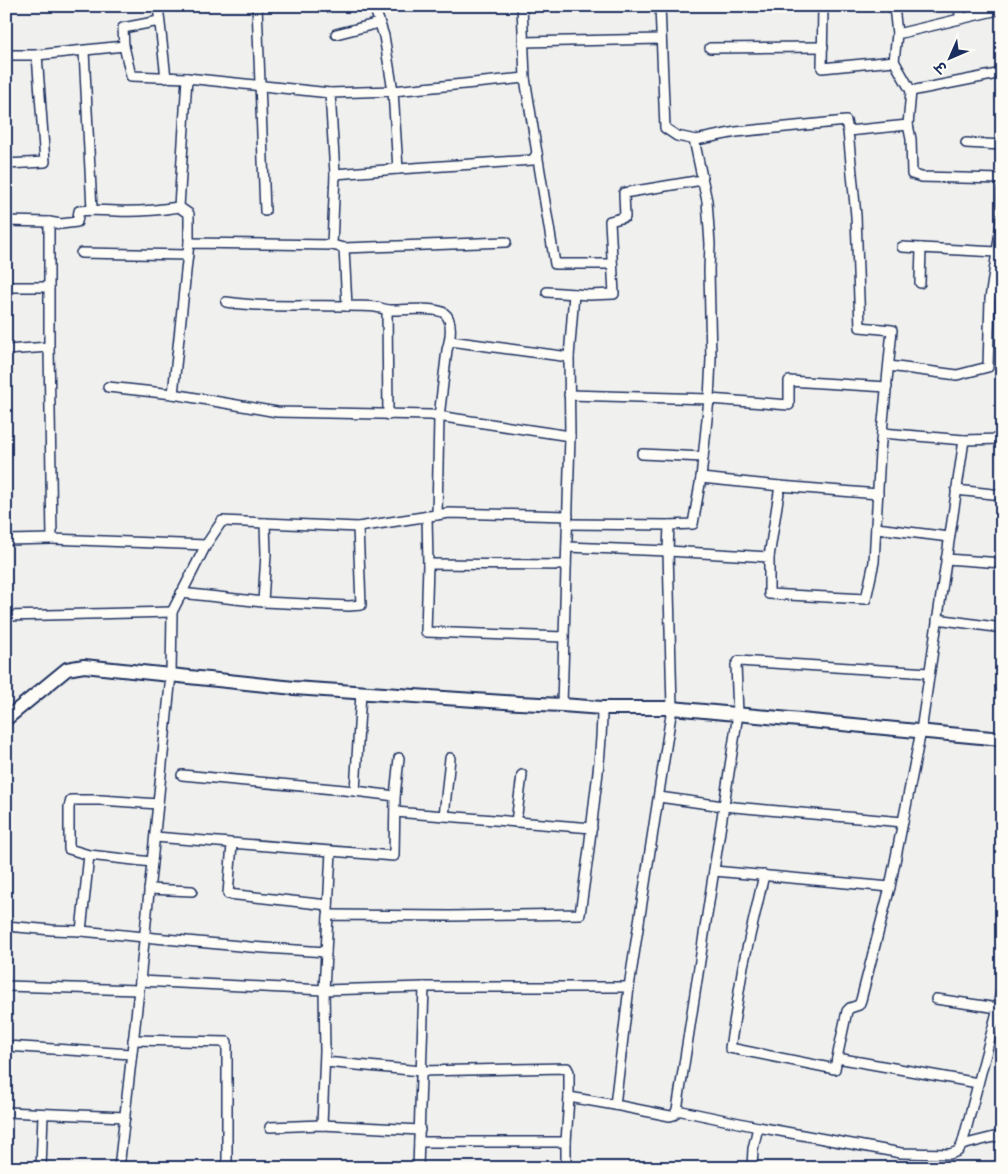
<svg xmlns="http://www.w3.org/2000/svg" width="1008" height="1174" font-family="'Patrick Hand','Playpen Sans Deva',sans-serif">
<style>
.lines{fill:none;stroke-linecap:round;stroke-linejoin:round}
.stream{stroke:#6f7b97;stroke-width:3}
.street-casing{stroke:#1b2f5e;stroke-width:12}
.secondary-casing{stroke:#1b2f5e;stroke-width:16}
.street{stroke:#fdfcf7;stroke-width:9}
.secondary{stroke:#fdfcf7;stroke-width:12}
</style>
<rect width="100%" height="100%" fill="#f0f0ee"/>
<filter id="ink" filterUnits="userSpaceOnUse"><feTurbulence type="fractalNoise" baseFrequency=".02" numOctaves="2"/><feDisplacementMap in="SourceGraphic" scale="10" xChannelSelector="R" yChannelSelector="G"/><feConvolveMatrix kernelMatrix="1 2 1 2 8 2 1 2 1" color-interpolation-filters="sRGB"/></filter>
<g filter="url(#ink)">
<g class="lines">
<polyline class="stream" points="994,1168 1002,1165"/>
<defs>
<g id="street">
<polyline points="158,6 166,78"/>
<polyline points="257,6 265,211"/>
<polyline points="522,6 525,78 393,91 330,93 335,174 332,245 189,243 173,394 277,412 431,415 570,436 562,705"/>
<polyline points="660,6 665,128 677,136 696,140"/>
<polyline points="823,6 822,68 894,61 897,34 1002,9"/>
<polyline points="894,6 897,34"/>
<polyline points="958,6 961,18"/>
<polyline points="336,34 379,23"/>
<polyline points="523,42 661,39"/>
<polyline points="124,46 123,28 159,21"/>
<polyline points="710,48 823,47"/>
<polyline points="84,51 92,209"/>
<polyline points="6,55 37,55 124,46 131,76 187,78 330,93"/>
<polyline points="187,78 179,207 189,214 189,243"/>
<polyline points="911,91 1002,73"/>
<polyline points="908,125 911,139 912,174 921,177 1002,179"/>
<polyline points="966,143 1002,145"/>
<polyline points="537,153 555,264 612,264"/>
<polyline points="6,164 45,162 37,55"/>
<polyline points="398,169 533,160 537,153 525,78"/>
<polyline points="335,174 398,169 393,91 384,36 374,6"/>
<polyline points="6,221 49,222 49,347"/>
<path d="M49 222 61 224 77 222 79 211C94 209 103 211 117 211 138 212 159 210 179 207"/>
<polyline points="1001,225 1002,190"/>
<polyline points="332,245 344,248 506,242"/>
<polyline points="902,247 921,248"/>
<polyline points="344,248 347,306"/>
<polyline points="81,253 188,255"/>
<polyline points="920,283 921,248 997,252"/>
<polyline points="6,287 49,287"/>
<polyline points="547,292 589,295 614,294 610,221 625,217 624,193 702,180"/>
<path d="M226 302C266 308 306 305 345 306 355 306 366 306 376 307 381 308 386 310 391 310 403 310 435 307 444 313 454 320 450 340 447 350L439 417 437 515"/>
<polyline points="387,310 388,415"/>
<polyline points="450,341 569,357"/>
<polyline points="6,350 49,347 52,539 206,545 172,612 171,675 140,981 324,990 424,987 629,987"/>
<polyline points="889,366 957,375 988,367 990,299 1001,225 1002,225"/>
<polyline points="108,387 173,394"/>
<polyline points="569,395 709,399 789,405 789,381 887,387"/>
<polyline points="570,436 569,357 574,294"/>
<polyline points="964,440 1002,439"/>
<polyline points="642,454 703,457"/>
<polyline points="701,478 780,486 878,494"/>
<polyline points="956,490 1002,495"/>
<polyline points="427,516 428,564 426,632 564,637"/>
<polyline points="568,524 669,525 668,551 672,708 629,987 615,1105 670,1116 674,1115 677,1110"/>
<polyline points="669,525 693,524 701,478 709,399 711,359 709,270 710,244 707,201 695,144 696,140 736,132 846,121 848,131"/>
<polyline points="876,528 949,537"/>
<polyline points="6,540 52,539"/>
<polyline points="206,545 222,521 358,527 449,513 568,516"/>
<polyline points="567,547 668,551 769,557 769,594 866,599 874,562 880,452 892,330 860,327 856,216 848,131 908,125 911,91 894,61"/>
<polyline points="769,557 780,486"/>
<polyline points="946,559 1002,563"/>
<polyline points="428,564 566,565"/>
<polyline points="181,593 263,602 349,606 361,605 358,527"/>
<polyline points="263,602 266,554 265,523"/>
<polyline points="6,616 172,612"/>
<polyline points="937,619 1002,628"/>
<polyline points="182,775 355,791 361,693"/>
<polyline points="395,796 399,758"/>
<polyline points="659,797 723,806 903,822"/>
<polyline points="395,812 592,828"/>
<polyline points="444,816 450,758"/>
<polyline points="516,822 522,775"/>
<polyline points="155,837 394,856 395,796 355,791"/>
<polyline points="232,844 228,894 328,905"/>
<polyline points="89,855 69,849 69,807 71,800 101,800 158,804"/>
<polyline points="714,871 890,887 921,731 964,440 882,433"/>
<polyline points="764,875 743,966 730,1048 835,1069 837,1058"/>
<polyline points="890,887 861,1000 859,1005 850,1008 847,1011 837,1058 978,1083"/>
<polyline points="149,889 192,891"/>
<polyline points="328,910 331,851"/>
<polyline points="6,926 52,930 81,931 89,855 152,862"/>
<polyline points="81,931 250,947 326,952"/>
<polyline points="6,986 138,990"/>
<polyline points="936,999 998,1008"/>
<polyline points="133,1040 227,1042 227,1168"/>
<polyline points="6,1046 131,1054"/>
<polyline points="325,1062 421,1071 567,1068 569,1072 569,1097"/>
<polyline points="6,1112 125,1117"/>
<path d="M322 1125 325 1051 324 990 328 915 450 916 580 914C586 875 591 836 595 796 599 767 602 738 602 708"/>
<polyline points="270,1127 322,1125 420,1130"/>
<polyline points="758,1127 677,1110 738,714 736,665 739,661 929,673"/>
<polyline points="419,1142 566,1142"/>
<polyline points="962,1145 1002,1135"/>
<polyline points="41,1168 43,1114"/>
<polyline points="119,1168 140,981"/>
<polyline points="418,1168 424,987"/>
<polyline points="566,1168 566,1142 569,1097 615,1105"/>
<polyline points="752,1168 753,1149 758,1127 901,1153 950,1154 958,1151 962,1145 998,1008 1002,984"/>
</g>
<polyline id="secondary" points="6,719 67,669 84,666 294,688 519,703 562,705 602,708 672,708 1002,739"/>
</defs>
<use href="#street" class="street-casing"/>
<use href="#secondary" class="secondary-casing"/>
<use href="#street" class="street"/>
<use href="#secondary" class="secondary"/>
</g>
</g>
<rect width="1008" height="1174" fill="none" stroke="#fdfcf7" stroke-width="25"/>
<rect x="12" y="12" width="983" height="1149" fill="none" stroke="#1b2f5e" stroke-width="2" filter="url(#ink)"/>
<g transform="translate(950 58) rotate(225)" stroke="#fdfcf7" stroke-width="4" paint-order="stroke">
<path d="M0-4L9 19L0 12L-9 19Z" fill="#1b2f5e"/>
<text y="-8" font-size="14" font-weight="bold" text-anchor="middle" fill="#1b2f5e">उ</text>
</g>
</svg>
